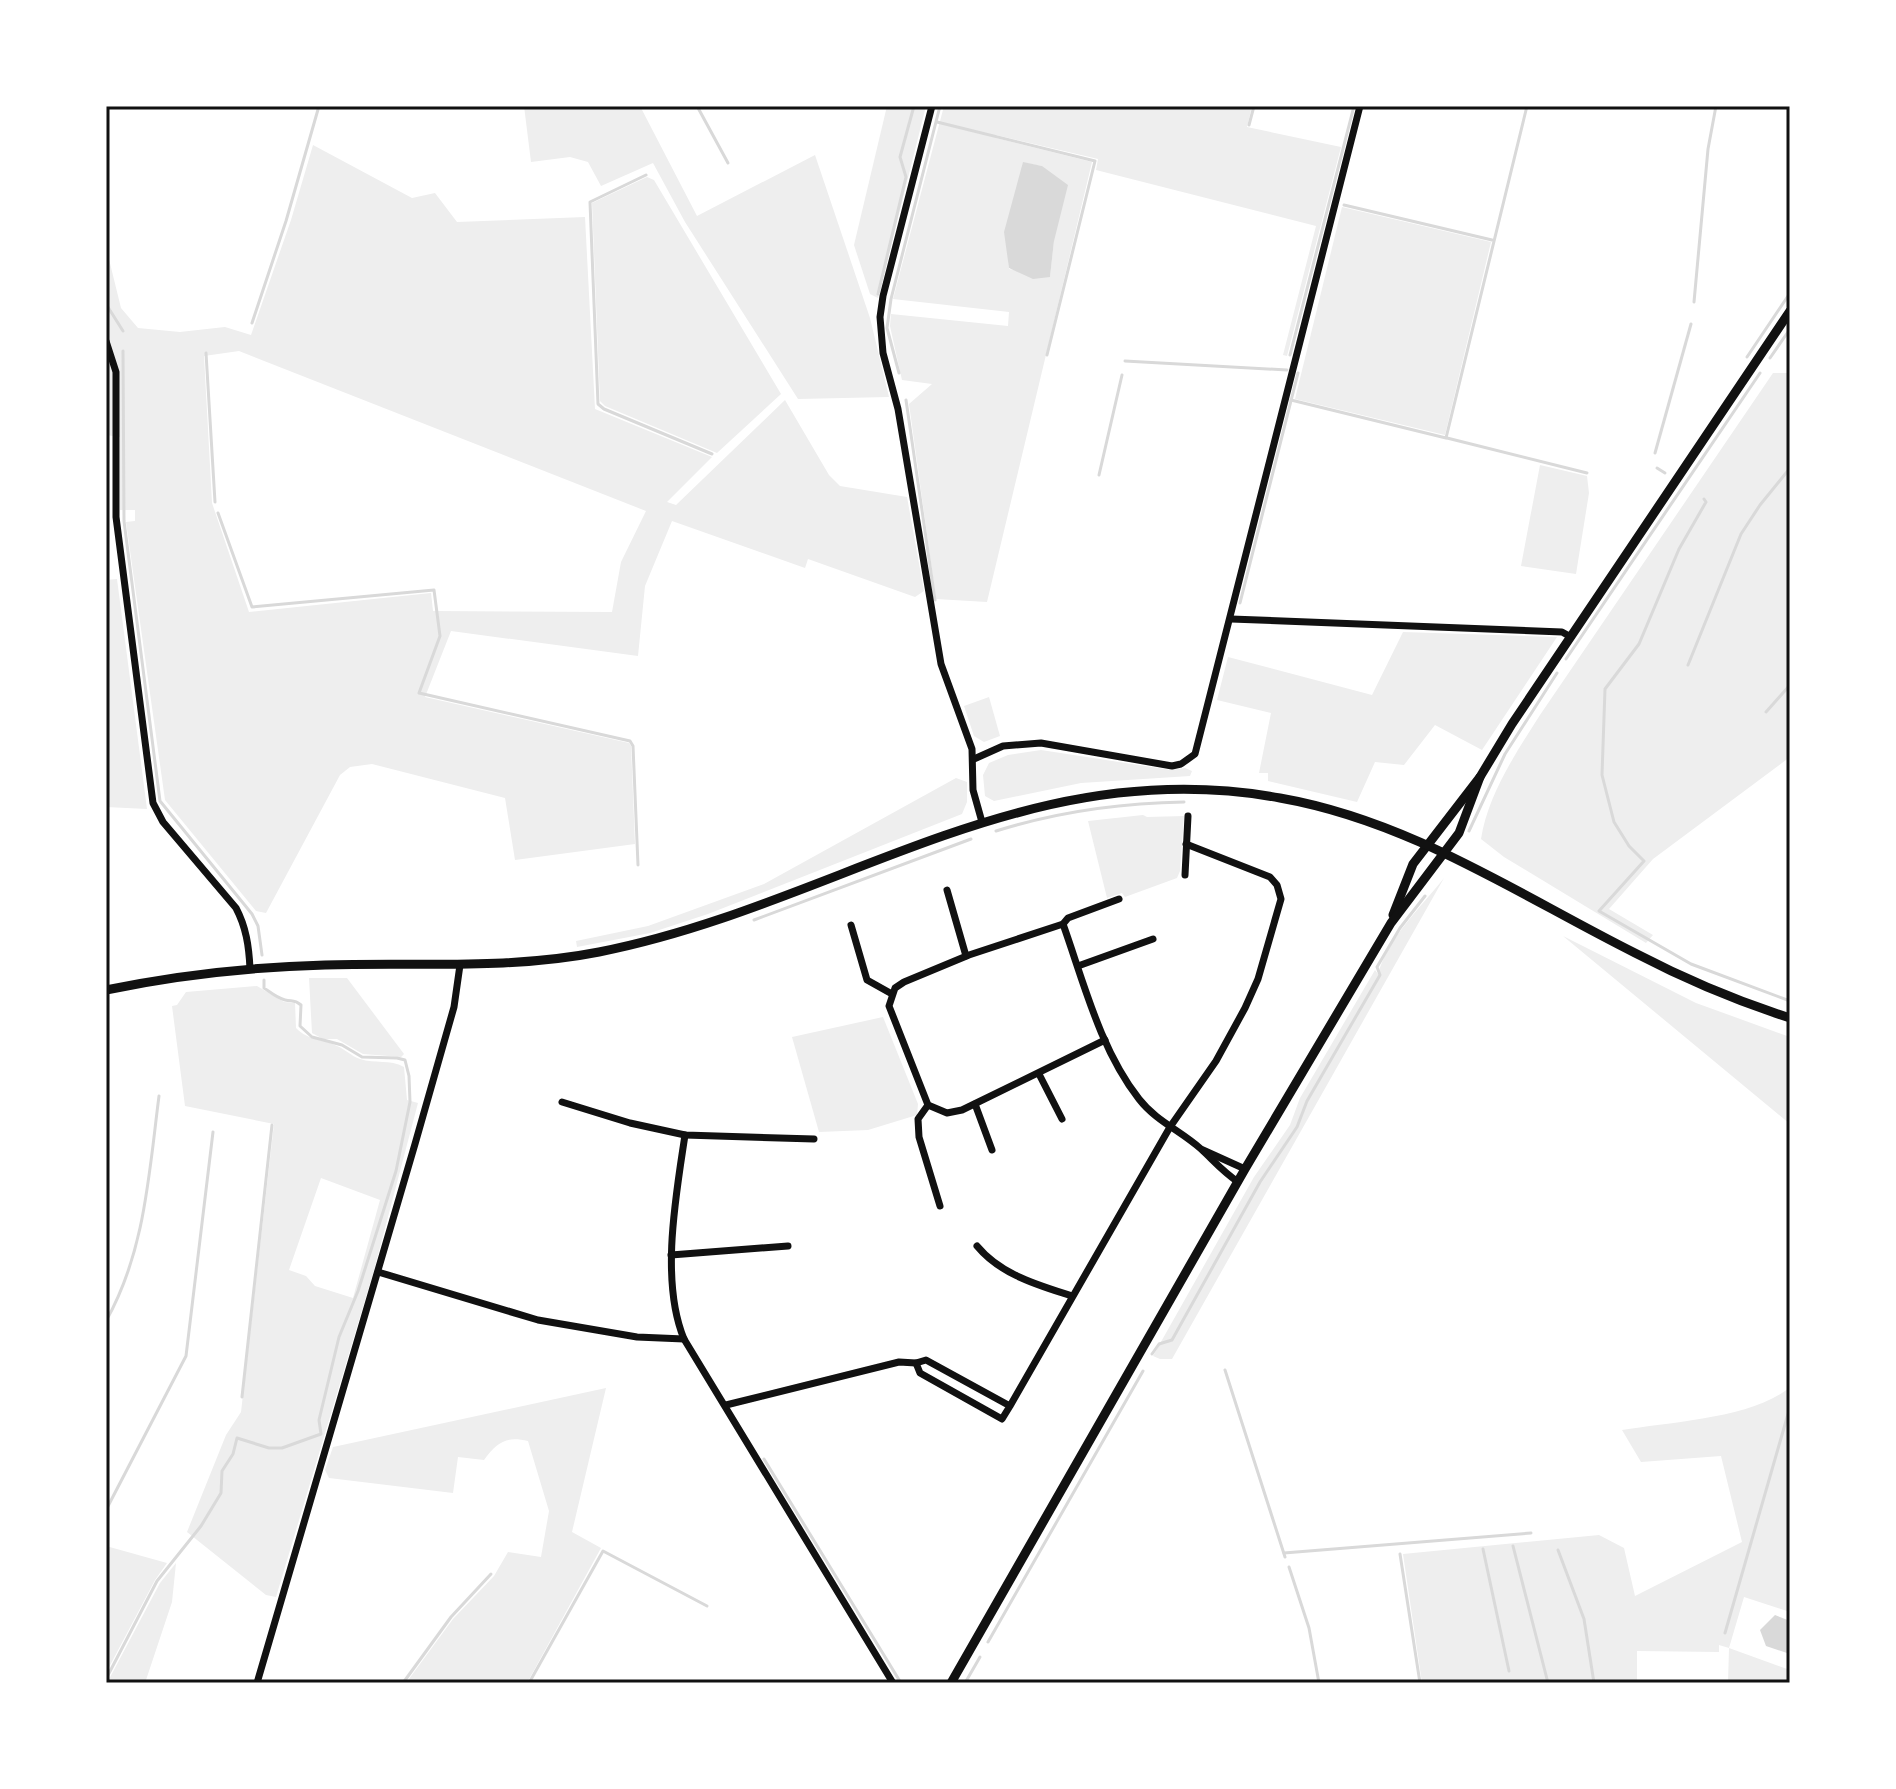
<svg xmlns="http://www.w3.org/2000/svg" width="1896" height="1789" font-family="Lato,sans-serif">
<style>
.green{fill:#eee;fill-rule:evenodd}
.water{fill:#d9d9d9}
.lines{fill:none;stroke-linecap:round;stroke-linejoin:round}
.stream{stroke:#d9d9d9;stroke-width:3}
.minor{stroke:#111;stroke-width:7}
.secondary{stroke:#111;stroke-width:9}
.neatline{fill:none;stroke:#111;stroke-width:3}
</style>
<rect width="100%" height="100%" fill="#fff"/>
<g class="green">
<polygon points="524,106 640,106 697,216 815,155 870,318 889,397 798,399 685,222 653,163 601,186 588,162 570,157 531,162"/>
<polygon points="887,106 926,106 878,298 870,294 854,245"/>
<path d="M944 106H1252L1247 127 1341 147 1287 356 1283 355 1316 226 1096 170 1098 159 996 135V138L1092 162 987 602 936 599 909 404 932 384 902 380 890 326 891 314 1008 326 1009 312 893 299ZM1023 163 1042 166 1054 241 1050 277 1009 269 1008 251Z"/>
<path d="M313 145 412 198 435 193 457 222 585 217 595 409 712 457 667 502 676 505 785 400 829 475 840 486 907 497 924 591 915 597 808 559 805 568 672 521 645 586 638 656 451 631 425 697 629 743 631 746 635 844 515 860 505 798 372 764 350 767 340 775 266 913 256 911 165 800 126 522 135 521V510H120V437L106 435V247L121 308 138 328 180 332 225 327 251 335 291 220ZM239 351 646 511 621 562 612 612 433 611 431 593 249 612 212 503 204 356Z"/>
<polygon points="647,177 654,180 781,394 717,453 605,406 600,401 592,203"/>
<polygon points="1342,207 1491,242 1445,435 1295,399"/>
<path d="M1773 373H1790V757L1653 859 1609 909 1653 935 1646 943 1504 857 1481 839C1488 794 1516 753 1540 715Z"/>
<polygon points="1540,465 1587,476 1589,493 1576,574 1521,566"/>
<polygon points="117,579 147,809 106,807 106,580"/>
<polygon points="1403,632 1557,637 1482,750 1435,725 1404,765 1375,762 1357,802 1268,781 1268,773 1259,773 1271,713 1217,700 1228,657 1372,695"/>
<polygon points="989,697 1000,736 984,742 974,736 964,706"/>
<polygon points="1041,750 1171,770 1185,768 1192,771 1190,776 1081,783 994,801 985,796 983,775 989,763 1008,755"/>
<polygon points="956,778 967,782 967,802 962,814 708,914 650,933 577,947 576,941 648,926 764,884"/>
<polygon points="1143,815 1147,817 1184,816 1180,871 1177,878 1125,897 1122,893 1107,898 1088,821"/>
<path d="M1444 878 1172 1359H1160L1153 1356 1254 1177 1290 1125 1300 1098 1375 970 1378 974C1388 938 1421 907 1444 878Z"/>
<polygon points="1563,936 1696,1003 1790,1037 1790,1124"/>
<polygon points="309,978 347,978 404,1054 401,1057 363,1054 337,1039 323,1039 312,1033"/>
<path d="M257 986 284 1002 295 1003 296 1028C310 1042 323 1038 337 1046 345 1049 351 1056 360 1059 375 1064 390 1059 404 1067L407 1100 418 1103 374 1270 276 1597 266 1595 187 1532 226 1435 241 1412 274 1124 185 1106 172 1006 177 1005 186 992ZM321 1178 380 1200 353 1298 315 1286 306 1276 289 1270Z"/>
<polygon points="883,1017 918,1104 917,1115 868,1130 819,1132 792,1037"/>
<path d="M1790 1387V1612L1744 1597 1729 1648 1790 1670V1683H1728L1729 1648 1719 1645V1652L1637 1651V1683H1422L1403 1554 1599 1535 1624 1548 1635 1596 1742 1542 1721 1456 1641 1462 1622 1430C1670 1422 1754 1418 1790 1387Z"/>
<path d="M606 1388 572 1532 601 1548 527 1683H406L453 1619 494 1576 508 1552 541 1557 549 1511 528 1441C506 1436 497 1442 484 1460L458 1457 453 1493 329 1478 325 1470 333 1447Z"/>
<polygon points="106,1546 167,1563 155,1580 106,1673"/>
<polygon points="176,1563 172,1602 145,1683 107,1683 160,1583"/>
</g>
<g class="water">
<polygon points="1023,162 1042,166 1068,185 1054,241 1050,277 1033,279 1009,268 1004,232"/>
<polygon points="1775,1615 1790,1621 1790,1654 1766,1646 1760,1630"/>
</g>
<g class="lines">
<g class="stream">
<polyline points="697,106 728,163"/>
<polyline points="937,122 1095,161 1047,355"/>
<polyline points="1249,125 1254,106"/>
<polyline points="646,175 590,202 598,404 604,409 712,454"/>
<polyline points="1344,205 1492,240"/>
<polyline points="878,294 906,177 900,157 914,106"/>
<polyline points="1694,302 1708,149 1716,106"/>
<polyline points="106,304 123,331"/>
<polyline points="252,323 286,221 319,106"/>
<polyline points="123,351 124,521 160,801 252,914 258,926 262,955"/>
<polyline points="206,353 215,502"/>
<polyline points="1290,355 1354,106"/>
<polyline points="1747,357 1790,293"/>
<polyline points="1770,358 1790,329"/>
<polyline points="1125,361 1287,370"/>
<polyline points="899,373 887,328 891,299 940,106"/>
<polyline points="906,400 935,600"/>
<polyline points="1291,400 1446,438 1527,106"/>
<polyline points="1447,438 1587,473"/>
<polyline points="1655,453 1691,324"/>
<polyline points="1657,468 1665,473"/>
<polyline points="1099,475 1122,375"/>
<polyline points="1704,499 1706,502 1679,549 1639,644 1605,689 1602,775 1614,822 1629,846 1644,861 1599,911 1691,964 1790,1001"/>
<polyline points="218,513 252,607 434,590 440,636 419,693 630,741 633,746 638,865"/>
<polyline points="1240,603 1298,373"/>
<polyline points="1566,659 1760,373"/>
<polyline points="1688,665 1741,534 1760,505 1790,468"/>
<polyline points="1766,712 1790,685"/>
<path d="M996 831C1057 812 1120 803 1184 802"/>
<polyline points="1469,831 1505,754 1557,673"/>
<polyline points="754,920 971,839"/>
<path d="M106 1321C145 1252 149 1173 159 1096"/>
<polyline points="1152,1354 1159,1344 1172,1340 1260,1182 1297,1127 1307,1101 1380,975 1377,967 1400,928 1425,896"/>
<polyline points="1225,1370 1285,1557"/>
<polyline points="242,1397 272,1125"/>
<polyline points="764,1459 901,1683"/>
<polyline points="106,1510 186,1356 213,1132"/>
<polyline points="1513,1546 1548,1683"/>
<polyline points="1483,1549 1509,1671"/>
<polyline points="1558,1550 1584,1619 1594,1683"/>
<polyline points="1284,1553 1531,1533"/>
<polyline points="1400,1554 1420,1683"/>
<polyline points="1289,1567 1309,1628 1319,1683"/>
<polyline points="1725,1633 1790,1407"/>
<polyline points="988,1642 1143,1371"/>
<path d="M106 1679 157 1581 201 1526 221 1493 222 1471 233 1454 237 1438 269 1448H282L321 1434 319 1420 339 1337 358 1291 396 1171 410 1102 409 1076 405 1060 397 1058 362 1057 342 1045 312 1037 300 1026 301 1005C294 999 292 1002 285 1000 277 998 270 992 264 988V980"/>
<polyline points="403,1683 451,1617 491,1574"/>
<polyline points="529,1683 603,1551 707,1606"/>
<polyline points="965,1683 980,1657"/>
</g>
<g class="minor">
<polyline points="932,106 883,296 880,317 883,353 898,409 941,664 972,749 973,790 982,822"/>
<path d="M106 341 116 372V517L153 803 163 822 236 908C246 927 249 946 250 969"/>
<polyline points="1231,619 1562,632 1571,637"/>
<polyline points="974,759 1003,746 1041,743 1172,766 1181,764 1195,754 1360,106"/>
<polyline points="1185,875 1188,816"/>
<polyline points="947,890 966,956"/>
<path d="M1063 924C1084 983 1100 1049 1139 1099 1156 1121 1181 1131 1201 1149 1214 1161 1222 1171 1238 1182"/>
<polyline points="851,925 867,980 892,994"/>
<polyline points="1078,966 1153,939"/>
<polyline points="1105,1040 962,1110 947,1113 928,1105 889,1006 895,988 904,982 969,955 1063,924 1068,918 1119,899"/>
<polyline points="1039,1074 1062,1119"/>
<polyline points="562,1102 630,1123 685,1135 814,1139"/>
<polyline points="975,1104 992,1150"/>
<polyline points="928,1105 918,1119 919,1137 940,1206"/>
<path d="M685 1135C676 1195 660 1281 684 1339L893 1683"/>
<polyline points="1203,1150 1245,1169"/>
<path d="M977 1246C1001 1275 1038 1285 1072 1296"/>
<polyline points="671,1255 788,1246"/>
<polyline points="378,1272 538,1320 637,1337 684,1339"/>
<polyline points="726,1405 899,1362 916,1363"/>
<polyline points="1010,1406 1002,1419 920,1373 916,1363 926,1360 1010,1406 1170,1127 1216,1061 1245,1008 1258,979 1281,899 1277,885 1270,877 1186,844"/>
<polyline points="257,1683 415,1144 454,1007 460,965"/>
</g>
<g class="secondary">
<polyline points="1393,915 1413,864 1480,777 1512,724 1790,311"/>
<path d="M106 990C178 975 252 967 325 965 417 962 508 970 599 952 837 905 1023 751 1280 798 1411 821 1519 895 1635 953 1685 979 1737 1001 1790 1018"/>
<polyline points="951,1683 1245,1169 1391,923 1459,833 1480,777"/>
</g>
</g>
<rect width="1896" height="1789" fill="none" stroke="#ffffff" stroke-width="216"/>
<rect x="108" y="108" width="1680" height="1573" class="neatline"/>
</svg>
